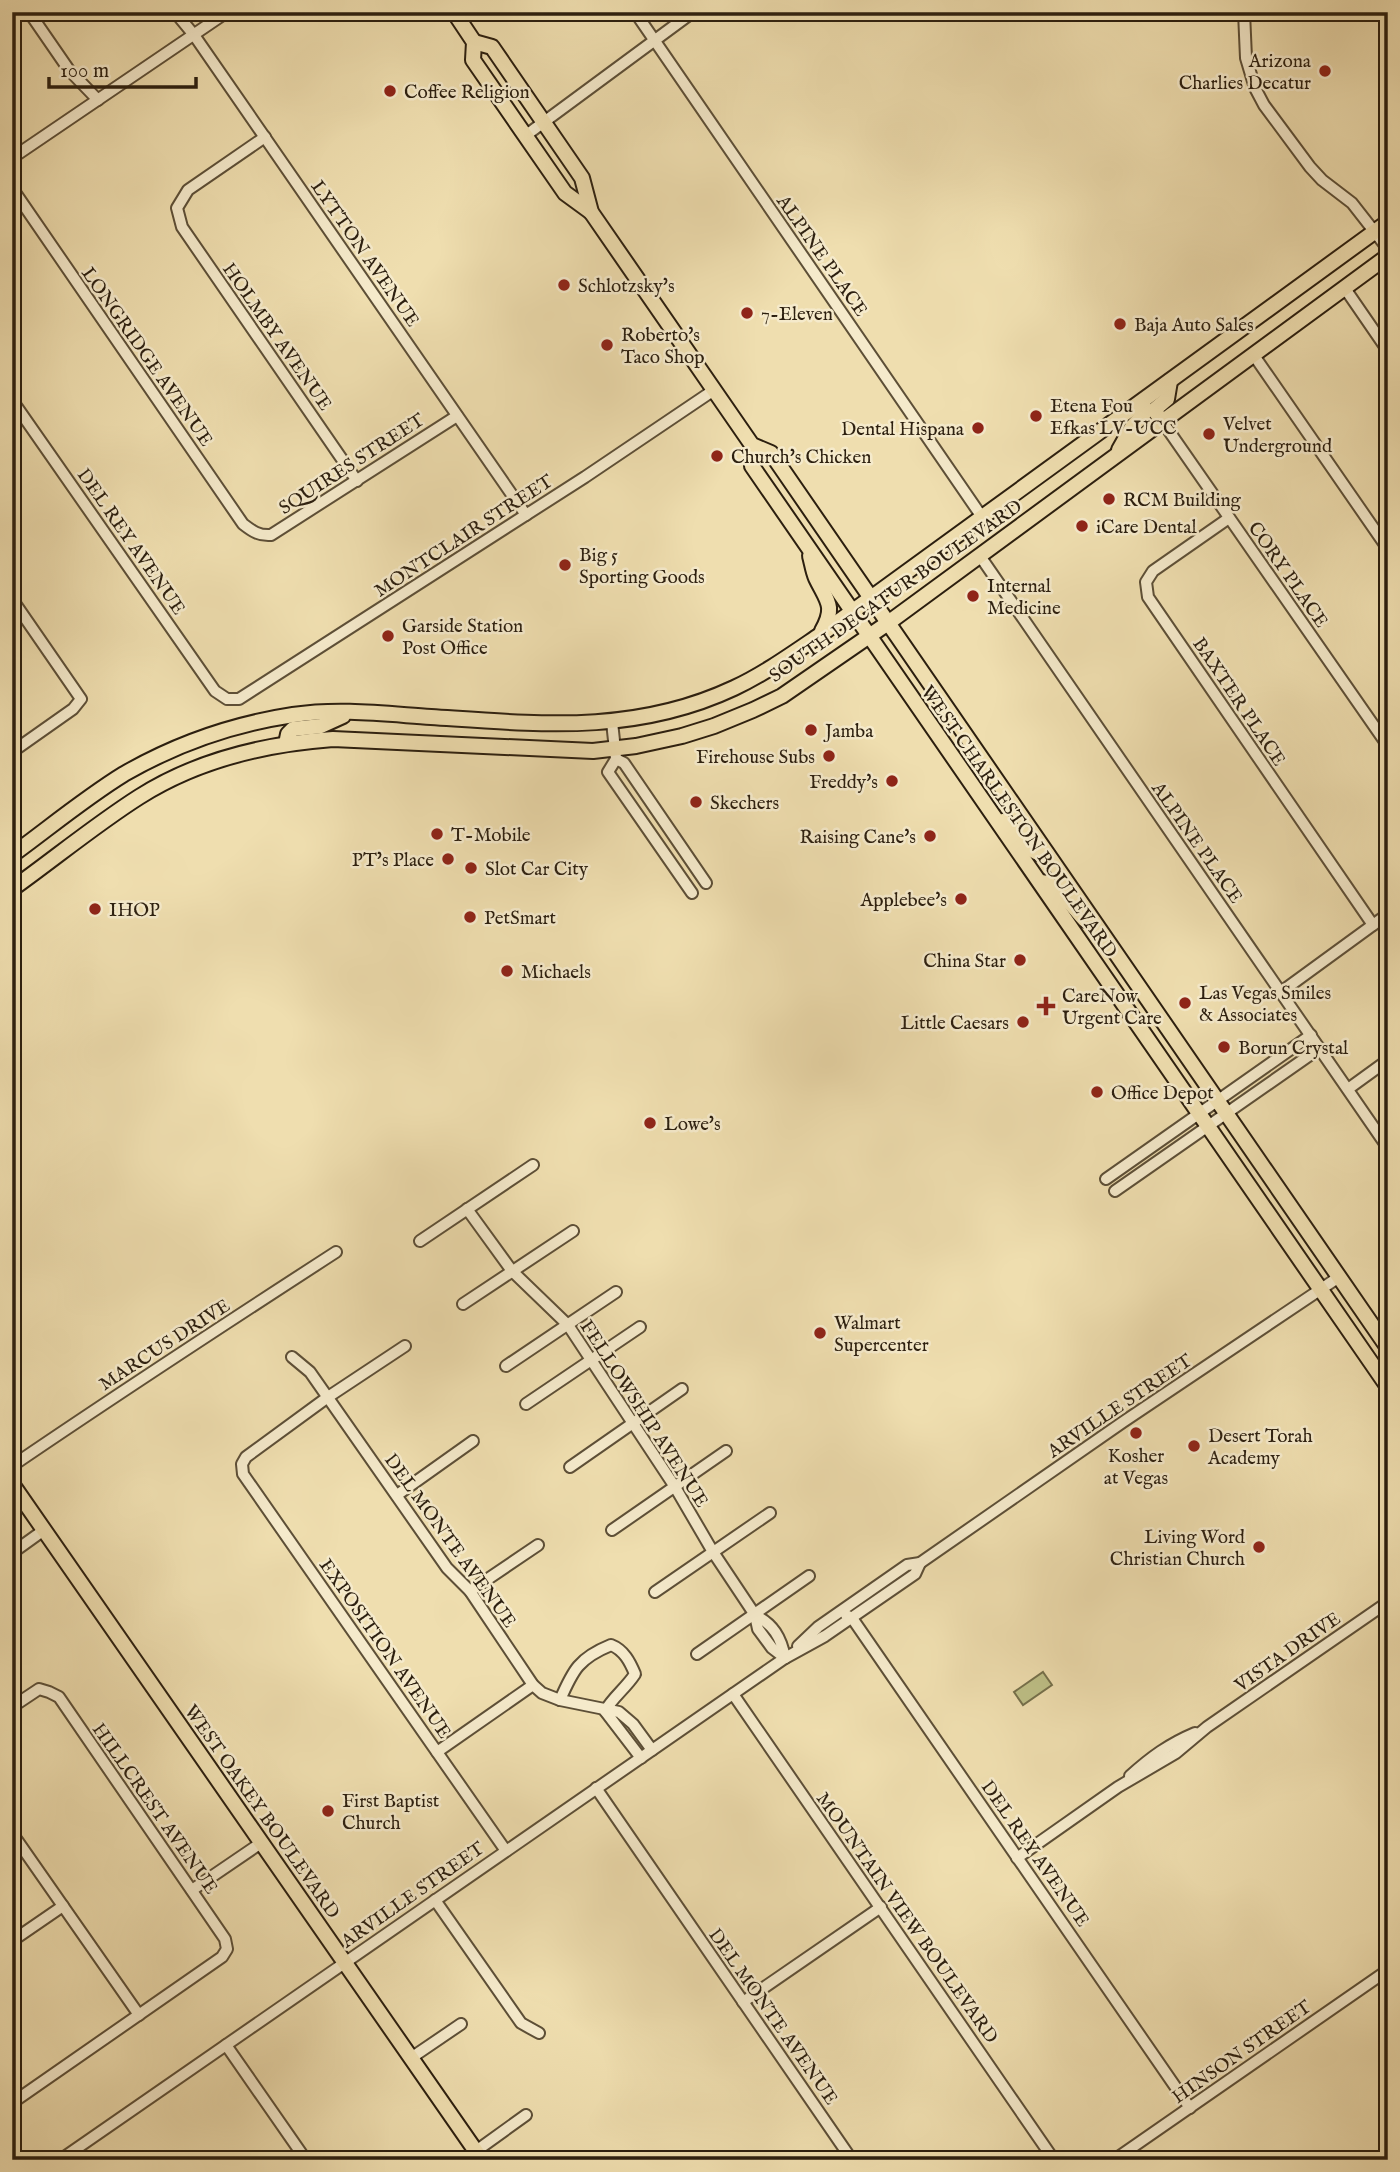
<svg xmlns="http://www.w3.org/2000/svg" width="1400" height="2172" font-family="'IM FELL English',serif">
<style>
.green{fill:#bec087;stroke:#75704b;stroke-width:2}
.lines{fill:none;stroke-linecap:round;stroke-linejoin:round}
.minor-casing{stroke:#5d4f37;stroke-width:14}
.major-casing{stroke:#2c1f0f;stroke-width:18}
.minor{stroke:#f5eacb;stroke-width:10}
.major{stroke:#efdeaf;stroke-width:14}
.poi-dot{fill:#8f2418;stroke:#f5eacb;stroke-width:2.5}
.labels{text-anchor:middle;stroke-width:5;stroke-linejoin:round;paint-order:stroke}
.poi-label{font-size:19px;fill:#2c1f0f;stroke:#f5eacb;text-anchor:start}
.street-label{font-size:19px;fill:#2c1f0f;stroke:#f5eacb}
</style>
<rect width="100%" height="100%" fill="#efdeaf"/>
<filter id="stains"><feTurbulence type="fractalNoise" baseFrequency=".00286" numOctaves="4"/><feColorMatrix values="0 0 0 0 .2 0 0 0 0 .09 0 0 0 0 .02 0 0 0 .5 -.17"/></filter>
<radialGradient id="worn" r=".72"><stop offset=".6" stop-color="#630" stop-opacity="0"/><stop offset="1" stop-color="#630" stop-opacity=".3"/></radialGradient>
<polygon class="green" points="1043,1672 1052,1685 1023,1705 1014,1692"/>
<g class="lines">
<defs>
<g id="minor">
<polyline points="29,12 69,70 98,100"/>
<polyline points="175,12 194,35 526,515"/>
<polyline points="635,12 982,517"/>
<polyline points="1244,12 1246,58 1255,88 1264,105 1310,167 1322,180 1352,203 1388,249"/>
<polyline points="525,136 693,12"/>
<polyline points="265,137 188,190 177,208 182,227 357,481"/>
<polyline points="12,158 227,12"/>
<path d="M12 188 243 524C252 531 259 536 271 535L457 416"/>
<polyline points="1344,287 1388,351"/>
<polyline points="1253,354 1388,549"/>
<polyline points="12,400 215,691 227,699 239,699 585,477 714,390"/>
<polyline points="1162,421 1388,746"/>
<polyline points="1229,518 1153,571 1146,582 1148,597 1373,925"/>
<polyline points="980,556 1388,1148"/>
<polyline points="12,599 81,699 73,709 12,752"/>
<polyline points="612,722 616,759 608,772 692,893"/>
<polyline points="616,759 624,763 706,883"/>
<polyline points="1281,992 1388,914"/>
<polyline points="1348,1089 1388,1060"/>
<polyline points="1106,1179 1311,1035"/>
<polyline points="1115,1191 1320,1048"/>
<polyline points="467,1209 512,1271 568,1325 675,1487 713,1552 755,1615 758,1629 772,1648 785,1658"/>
<polyline points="420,1241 533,1165"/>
<polyline points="463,1304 573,1231"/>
<polyline points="405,1346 328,1397 246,1457 242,1464 243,1474 506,1851"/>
<polyline points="292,1357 310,1372 447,1568 470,1591 533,1685 542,1693 560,1700 619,1712 633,1724 652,1750"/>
<polyline points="506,1366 616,1292"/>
<polyline points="526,1404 640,1327"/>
<path d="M12 1466C119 1393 228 1322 336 1252"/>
<polyline points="570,1467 682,1389"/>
<polyline points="397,1495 473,1441"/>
<polyline points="612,1530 726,1451"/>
<polyline points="12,1553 44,1530"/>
<polyline points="470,1591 538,1545"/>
<polyline points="655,1592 770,1513"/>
<path d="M755 1615C773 1624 781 1637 785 1658"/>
<polyline points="846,1615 852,1618 1190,2108"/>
<polyline points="798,1646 818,1627 907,1565 920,1563 1123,1422 1339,1277"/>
<polyline points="697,1654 809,1576"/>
<polyline points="733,1694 1054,2160"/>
<path d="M560 1700C573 1670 579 1658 611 1645 624 1650 630 1662 635 1674 626 1688 613 1697 605 1711"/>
<polyline points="12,1707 39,1689 49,1692 59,1697 225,1939 227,1949 222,1957 12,2103"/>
<polyline points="605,1711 641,1758"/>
<polyline points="437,1752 533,1685"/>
<path d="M1130 1776C1151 1757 1169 1744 1195 1733"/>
<polyline points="596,1788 852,2160"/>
<polyline points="12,1833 139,2015"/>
<polyline points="1017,1858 1118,1787 1176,1753 1207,1727 1388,1602"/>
<polyline points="192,1890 261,1843"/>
<polyline points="435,1900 521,2023 539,2033"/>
<polyline points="12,1941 63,1906"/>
<polyline points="743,2002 881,1907"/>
<polyline points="226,2045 306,2160"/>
<polyline points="411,2058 461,2024"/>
<polyline points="476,2151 526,2115"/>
<polyline points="12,2155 15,2160"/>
<polyline points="60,2160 785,1658 825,1636 915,1574 920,1563"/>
<polyline points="1114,2160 1388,1970"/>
</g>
<g id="major">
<polyline points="454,12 474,42 473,60 565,193 591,212"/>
<polyline points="474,42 492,47 582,178 591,212 752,445 771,453 1388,1348"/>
<polyline points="1162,421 1154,410 1167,399 1170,381"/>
<polyline points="752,445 752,466 1388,1387"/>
<polyline points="1119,450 1132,427 1144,414 1143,401"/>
<path d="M810 556C812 563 813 571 816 578 827 601 836 606 822 631"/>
<polyline points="286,744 288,734 293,729 321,726 343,716"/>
<path d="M1003 821C1009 826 1015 830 1021 836 1030 846 1032 855 1047 854"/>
<path d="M12 855C49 828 85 798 124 774 176 744 234 724 293 715 339 708 386 714 431 717 537 724 634 735 734 688 764 674 792 654 820 635L1388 222"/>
<path d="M1040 882C1055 880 1074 909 1085 920"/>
<path d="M12 889C54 859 95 825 139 797 197 760 265 744 333 739L593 751 636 746 682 736 714 726 753 710 782 696 888 623 1388 256"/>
<polyline points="12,1484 482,2160"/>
</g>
</defs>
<use href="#minor" class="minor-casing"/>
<use href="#major" class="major-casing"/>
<use href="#minor" class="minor"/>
<use href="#major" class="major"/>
</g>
<g class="poi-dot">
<circle cx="1325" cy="71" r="7"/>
<circle cx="390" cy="91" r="7"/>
<circle cx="564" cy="285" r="7"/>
<circle cx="747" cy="313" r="7"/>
<circle cx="1120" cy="324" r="7"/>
<circle cx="607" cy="345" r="7"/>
<circle cx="1036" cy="416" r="7"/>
<circle cx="978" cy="428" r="7"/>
<circle cx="1209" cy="434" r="7"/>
<circle cx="717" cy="456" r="7"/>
<circle cx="1109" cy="499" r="7"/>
<circle cx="1082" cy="526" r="7"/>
<circle cx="565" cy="565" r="7"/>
<circle cx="973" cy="596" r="7"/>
<circle cx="388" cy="636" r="7"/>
<circle cx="811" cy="730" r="7"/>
<circle cx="829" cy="756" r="7"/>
<circle cx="892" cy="781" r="7"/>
<circle cx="696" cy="802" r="7"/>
<circle cx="437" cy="834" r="7"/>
<circle cx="930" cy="836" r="7"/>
<circle cx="448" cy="859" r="7"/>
<circle cx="471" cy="868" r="7"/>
<circle cx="961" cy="899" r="7"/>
<circle cx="95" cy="909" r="7"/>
<circle cx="470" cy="917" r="7"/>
<circle cx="1020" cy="960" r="7"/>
<circle cx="507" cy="971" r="7"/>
<circle cx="1185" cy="1003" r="7"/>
<path d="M1042.5 995.5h7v7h7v7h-7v7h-7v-7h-7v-7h7z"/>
<circle cx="1023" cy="1022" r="7"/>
<circle cx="1224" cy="1047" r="7"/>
<circle cx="1097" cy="1092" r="7"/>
<circle cx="650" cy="1123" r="7"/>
<circle cx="820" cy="1333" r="7"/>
<circle cx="1136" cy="1433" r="7"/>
<circle cx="1194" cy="1446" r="7"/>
<circle cx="1259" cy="1547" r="7"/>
<circle cx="328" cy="1811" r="7"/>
</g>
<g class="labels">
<g class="poi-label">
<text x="1311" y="67" text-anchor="end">Arizona<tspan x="1311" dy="22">Charlies Decatur</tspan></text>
<text x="404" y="98">Coffee Religion</text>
<text x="578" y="292">Schlotzsky's</text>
<text x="761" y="320">7-Eleven</text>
<text x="1134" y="331">Baja Auto Sales</text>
<text x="621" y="341">Roberto's<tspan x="621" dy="22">Taco Shop</tspan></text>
<text x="1050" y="412">Etena Fou<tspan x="1050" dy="22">Efkas LV-UCC</tspan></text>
<text x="1223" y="430">Velvet<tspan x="1223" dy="22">Underground</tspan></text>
<text x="964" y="435" text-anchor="end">Dental Hispana</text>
<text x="731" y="463">Church's Chicken</text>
<text x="1123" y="506">RCM Building</text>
<text x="1096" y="533">iCare Dental</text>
<text x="579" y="561">Big 5<tspan x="579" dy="22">Sporting Goods</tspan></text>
<text x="987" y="592">Internal<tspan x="987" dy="22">Medicine</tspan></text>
<text x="402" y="632">Garside Station<tspan x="402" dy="22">Post Office</tspan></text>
<text x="825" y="737">Jamba</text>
<text x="815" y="763" text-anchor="end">Firehouse Subs</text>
<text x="878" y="788" text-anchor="end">Freddy's</text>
<text x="710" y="809">Skechers</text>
<text x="451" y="841">T-Mobile</text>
<text x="916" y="843" text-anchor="end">Raising Cane's</text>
<text x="434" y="866" text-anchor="end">PT's Place</text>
<text x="485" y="875">Slot Car City</text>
<text x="947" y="906" text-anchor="end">Applebee's</text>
<text x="109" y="916">IHOP</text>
<text x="484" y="924">PetSmart</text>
<text x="1006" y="967" text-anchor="end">China Star</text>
<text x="521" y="978">Michaels</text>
<text x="1199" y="999">Las Vegas Smiles<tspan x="1199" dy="22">&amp; Associates</tspan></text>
<text x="1062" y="1002">CareNow<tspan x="1062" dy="22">Urgent Care</tspan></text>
<text x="1009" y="1029" text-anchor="end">Little Caesars</text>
<text x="1238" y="1054">Borun Crystal</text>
<text x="1111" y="1099">Office Depot</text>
<text x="664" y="1130">Lowe's</text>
<text x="834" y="1329">Walmart<tspan x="834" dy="22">Supercenter</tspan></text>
<text x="1208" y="1442">Desert Torah<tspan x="1208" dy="22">Academy</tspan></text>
<text x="1136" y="1462" text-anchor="middle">Kosher<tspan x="1136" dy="22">at Vegas</tspan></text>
<text x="1245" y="1543" text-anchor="end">Living Word<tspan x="1245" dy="22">Christian Church</tspan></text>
<text x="342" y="1807">First Baptist<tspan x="342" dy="22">Church</tspan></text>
</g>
<g class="street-label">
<text transform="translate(366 253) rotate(55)" y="7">LYTTON AVENUE</text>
<text transform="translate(823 255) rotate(55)" y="7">ALPINE PLACE</text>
<text transform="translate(278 336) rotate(55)" y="7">HOLMBY AVENUE</text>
<text transform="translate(148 356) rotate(55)" y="7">LONGRIDGE AVENUE</text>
<text transform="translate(351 463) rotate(-33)" y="7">SQUIRES STREET</text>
<text transform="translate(463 535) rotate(-33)" y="7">MONTCLAIR STREET</text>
<text transform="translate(132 541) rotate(55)" y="7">DEL REY AVENUE</text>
<text transform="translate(1289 574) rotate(55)" y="7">CORY PLACE</text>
<text transform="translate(895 590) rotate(-35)" y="7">SOUTH DECATUR BOULEVARD</text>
<text transform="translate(1240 701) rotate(56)" y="7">BAXTER PLACE</text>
<text transform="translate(1020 821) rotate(55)" y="7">WEST CHARLESTON BOULEVARD</text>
<text transform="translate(1198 842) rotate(55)" y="7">ALPINE PLACE</text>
<text transform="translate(164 1344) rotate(-33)" y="7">MARCUS DRIVE</text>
<text transform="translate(1119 1405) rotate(-34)" y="7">ARVILLE STREET</text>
<text transform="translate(645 1413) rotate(57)" y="7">FELLOWSHIP AVENUE</text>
<text transform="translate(451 1540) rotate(54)" y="7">DEL MONTE AVENUE</text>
<text transform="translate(386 1648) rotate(55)" y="7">EXPOSITION AVENUE</text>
<text transform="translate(1287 1651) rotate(-35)" y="7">VISTA DRIVE</text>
<text transform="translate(156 1808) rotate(55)" y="7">HILLCREST AVENUE</text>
<text transform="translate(263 1811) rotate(55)" y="7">WEST OAKEY BOULEVARD</text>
<text transform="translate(1036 1853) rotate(55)" y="7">DEL REY AVENUE</text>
<text transform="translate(412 1894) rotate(-35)" y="7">ARVILLE STREET</text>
<text transform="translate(908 1917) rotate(55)" y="7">MOUNTAIN VIEW BOULEVARD</text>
<text transform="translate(774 2016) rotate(55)" y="7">DEL MONTE AVENUE</text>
<text transform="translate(1241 2051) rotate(-35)" y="7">HINSON STREET</text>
</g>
</g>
<rect width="1400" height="2172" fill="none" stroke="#efdeaf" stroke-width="42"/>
<rect x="14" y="14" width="1372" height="2144" fill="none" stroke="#2c1f0f" stroke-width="3.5"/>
<rect x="21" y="21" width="1358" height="2130" fill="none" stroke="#2c1f0f" stroke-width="2"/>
<path d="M49 77v10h147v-10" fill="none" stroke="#2c1f0f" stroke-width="3.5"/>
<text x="60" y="77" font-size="21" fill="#2c1f0f" stroke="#f5eacb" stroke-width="5" paint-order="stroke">100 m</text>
<rect width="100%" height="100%" filter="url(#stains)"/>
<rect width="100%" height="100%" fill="url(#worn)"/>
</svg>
